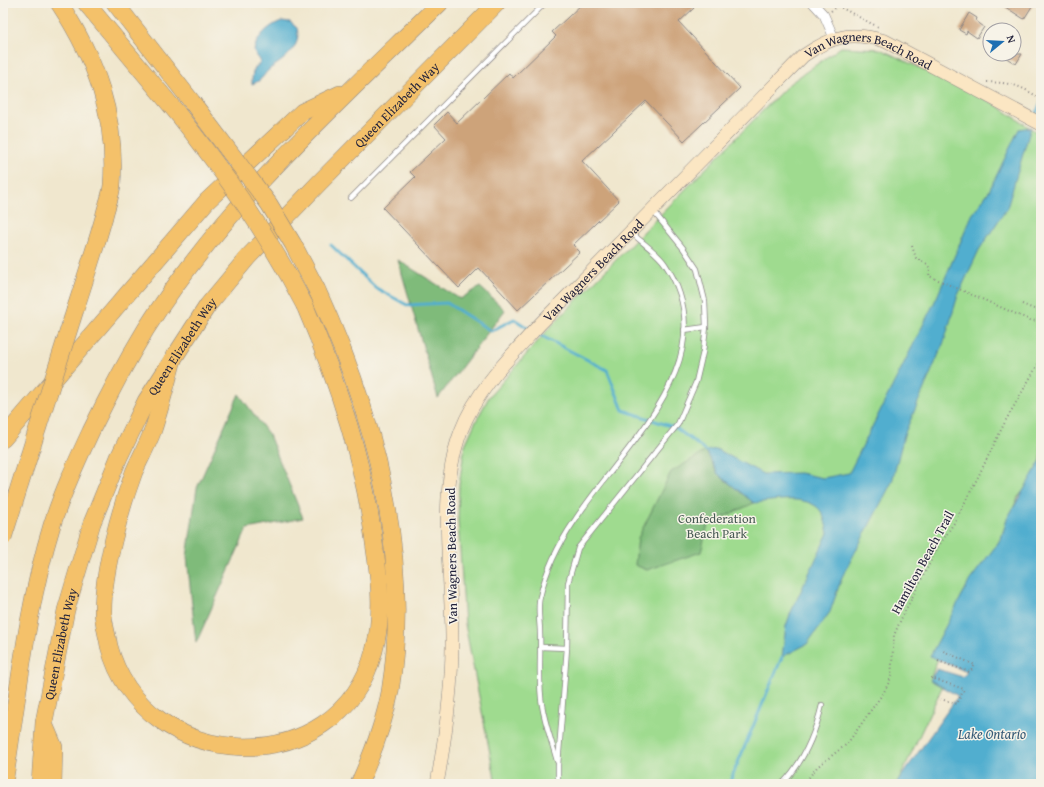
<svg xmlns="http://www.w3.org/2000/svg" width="1044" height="787" font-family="'Gentium Book Plus',serif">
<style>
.green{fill:#9fdb8f;stroke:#607e65}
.forest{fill:#7fbb7a;stroke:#506e5a}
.water{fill:#51aecf;stroke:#3a6885}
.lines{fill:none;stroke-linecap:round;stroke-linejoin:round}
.stream{stroke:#51aecf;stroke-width:3}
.building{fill:#cda37a}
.lane-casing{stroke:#898484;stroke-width:6}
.street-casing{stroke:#898484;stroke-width:10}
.secondary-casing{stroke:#898484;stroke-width:14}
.highway-casing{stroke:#898484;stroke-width:18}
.path{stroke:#898484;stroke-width:2;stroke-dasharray:1 3;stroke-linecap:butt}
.lane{stroke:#fff;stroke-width:4.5}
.street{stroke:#fff;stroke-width:9}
.secondary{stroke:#fbe6c3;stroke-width:13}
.highway{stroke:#f4c16a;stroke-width:17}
.highway-bridge-casing{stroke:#898484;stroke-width:18;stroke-linecap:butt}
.highway-bridge{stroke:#f4c16a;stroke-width:17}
.labels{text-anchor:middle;stroke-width:3;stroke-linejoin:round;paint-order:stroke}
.street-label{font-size:13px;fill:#22223b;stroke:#f7f3e8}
.park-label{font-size:13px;fill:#485a54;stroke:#f7f3e8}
.water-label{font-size:14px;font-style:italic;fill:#355a76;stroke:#f7f3e8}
</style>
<rect width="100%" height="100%" fill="#f7f3e8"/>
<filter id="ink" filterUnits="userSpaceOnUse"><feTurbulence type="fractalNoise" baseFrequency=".025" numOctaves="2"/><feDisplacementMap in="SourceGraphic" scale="8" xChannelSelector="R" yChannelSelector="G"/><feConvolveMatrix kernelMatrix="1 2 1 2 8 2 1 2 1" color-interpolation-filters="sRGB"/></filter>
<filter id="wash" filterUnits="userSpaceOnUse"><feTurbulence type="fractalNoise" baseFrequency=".012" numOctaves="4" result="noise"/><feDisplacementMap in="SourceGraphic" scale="16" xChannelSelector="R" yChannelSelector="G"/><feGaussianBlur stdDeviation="0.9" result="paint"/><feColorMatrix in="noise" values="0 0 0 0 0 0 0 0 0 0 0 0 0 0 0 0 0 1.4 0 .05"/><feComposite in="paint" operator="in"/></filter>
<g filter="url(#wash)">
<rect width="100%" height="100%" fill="#f0e7ce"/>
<polygon class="green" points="841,47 880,49 993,103 1041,135 1041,466 1036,476 1018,497 999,541 941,650 931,677 944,683 897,784 496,784 465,624 458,521 459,485 465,445 475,423 489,397 553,324 789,84"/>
<g class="forest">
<polygon points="398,260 460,299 480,287 505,310 438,398"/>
<polygon points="239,394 269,435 303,518 247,529 196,643 187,557 197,488"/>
<polygon points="706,451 718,474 754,503 708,524 701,552 647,570 635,565 638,538 671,472"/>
</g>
<g class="water">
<path d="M282 21 290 22 297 28C302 47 284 60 271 68 263 74 264 80 252 84 252 77 252 67 260 64V60L254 52C255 38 269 25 282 21Z"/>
<path d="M1031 127 1007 208 979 250 958 295 944 342 904 435 892 482 842 577 830 612 807 644 782 657 786 626 791 612 828 533C826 525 824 512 817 507 802 495 772 501 754 503L718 474 706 451 716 449 763 474 800 473 823 478 849 473 937 297 972 215 989 191 1019 129Z"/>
<polygon points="1041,460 1041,784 896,784 958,696 930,680 937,669 963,677 967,672 930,656 970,580 1001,539 1007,519"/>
</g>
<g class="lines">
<g class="stream">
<polyline points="1035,117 1041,102"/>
<polyline points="331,245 376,288 407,305 447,303 491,331 514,319 531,330"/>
<polyline points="536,333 607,370 623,410 676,428 706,451"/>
<polyline points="729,784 782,657"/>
</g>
</g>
<g id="blocks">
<g class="building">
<polygon points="583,3 689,3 694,8 679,22 740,88 684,141 646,101 582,161 619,201 573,245 580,252 518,310 479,268 459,288 383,208 415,177 410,172 446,138 434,125 447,112 457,123 509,73 513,78 556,36 552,32"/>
<polygon points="999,3 1034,3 1024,19"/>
<polygon points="969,13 977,18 976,21 984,27 977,38 967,31 966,34 959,30"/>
<polygon points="1000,54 1022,54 1016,64"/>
</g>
</g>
</g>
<g filter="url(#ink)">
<use href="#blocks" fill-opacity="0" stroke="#898484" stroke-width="1"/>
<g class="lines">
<defs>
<g id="lane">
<polyline points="351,198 545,3"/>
<polyline points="684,330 706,327"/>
<polyline points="541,647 567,648"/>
<path d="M557 761C552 742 545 724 542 705 538 682 541 656 540 633 540 622 537 607 540 597 546 570 560 542 575 520 622 447 729 359 665 264 657 252 642 243 632 233"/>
<polyline points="558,784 558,765 567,648 568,583 578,548 678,424 696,382 703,352 706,327 705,301 697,269 683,248 653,211"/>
<path d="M782 784C803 763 815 734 822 705"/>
</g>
<polyline id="street" points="813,3 824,15 834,38"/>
<g id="secondary">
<path id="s1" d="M437 784C445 739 452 691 452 645 453 576 436 497 461 431 477 389 510 357 540 324L803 56C832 36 850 31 885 41L1041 124"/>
</g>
<g id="highway">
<path d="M59 3C96 59 117 117 112 185 111 196 106 207 104 217 95 249 85 279 75 310"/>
<polyline points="86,3 178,114"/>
<polyline points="115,3 192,102"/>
<path d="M317 290C374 414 412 555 390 692 384 723 372 755 359 784"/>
<path d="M174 356C167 381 161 406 153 430 148 444 140 458 134 472 120 510 103 571 103 611 103 622 107 634 109 646 143 775 339 784 374 651 383 618 380 583 375 550 365 464 339 385 305 306"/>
<polyline points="3,439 207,201 302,112 340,94"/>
<polyline points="45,726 54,747 53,784"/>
<path d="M4 784C18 697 26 609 52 525 62 493 77 461 91 431 108 396 126 362 146 329 224 205 336 105 440 3"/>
<path id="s2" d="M40 784 44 722 66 610 92 523 119 457 146 401 208 305 248 257 318 184 497 3"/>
</g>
</defs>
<use href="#lane" class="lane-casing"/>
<use href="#street" class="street-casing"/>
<use href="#secondary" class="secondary-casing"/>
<use href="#highway" class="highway-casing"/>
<g class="path">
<polyline points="841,3 838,6 878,27"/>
<polyline points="831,11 838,6"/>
<path d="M987 82C1013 83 1019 85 1041 99"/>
<polyline points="912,246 916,258 927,264 930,269 929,276 1030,320 1041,322"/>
<polyline points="1022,304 1041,312"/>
<polyline points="938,661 970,672 975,665 941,650"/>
<polyline points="931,678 964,689 957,704 937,698"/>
<polyline points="804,784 817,767 847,744 884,692 891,678 894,635 903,615 938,547 954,523 975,483 1006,420 1041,359"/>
</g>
<use href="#lane" class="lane"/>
<use href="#street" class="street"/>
<use href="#secondary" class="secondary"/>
<use href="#highway" class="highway"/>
<defs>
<g id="highway-bridge">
<polyline points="192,102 269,204 293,244 317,290"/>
<path d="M178 114C227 176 269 236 305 306"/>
<polyline points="3,538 75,310"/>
</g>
</defs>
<use href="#highway-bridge" class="highway-bridge-casing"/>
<use href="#highway-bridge" class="highway-bridge"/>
</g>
</g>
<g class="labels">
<g class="street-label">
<text dy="5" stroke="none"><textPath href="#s1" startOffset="936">Van Wagners Beach Road</textPath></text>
<text dy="5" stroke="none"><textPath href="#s2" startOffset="790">Queen Elizabeth Way</textPath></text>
<text dy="5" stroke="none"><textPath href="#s1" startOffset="565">Van Wagners Beach Road</textPath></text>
<text dy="5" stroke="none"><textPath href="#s2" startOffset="466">Queen Elizabeth Way</textPath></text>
<text transform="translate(451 556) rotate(-91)" y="5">Van Wagners Beach Road</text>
<text transform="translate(922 562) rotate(-61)" y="5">Hamilton Beach Trail</text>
<text dy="5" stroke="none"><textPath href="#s2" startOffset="142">Queen Elizabeth Way</textPath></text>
</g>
<g class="park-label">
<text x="717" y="523">Confederation<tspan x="717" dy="15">Beach Park</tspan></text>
</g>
<g class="water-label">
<text x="992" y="739">Lake Ontario</text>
</g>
</g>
<rect width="1044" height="787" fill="none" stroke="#f7f3e8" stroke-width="16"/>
<g transform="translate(1002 42) rotate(72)"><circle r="19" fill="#f7f3e8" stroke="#a29fa3"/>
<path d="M0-3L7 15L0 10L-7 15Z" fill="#1f6fb2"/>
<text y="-6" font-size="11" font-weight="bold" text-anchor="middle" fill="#22223b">N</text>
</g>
</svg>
